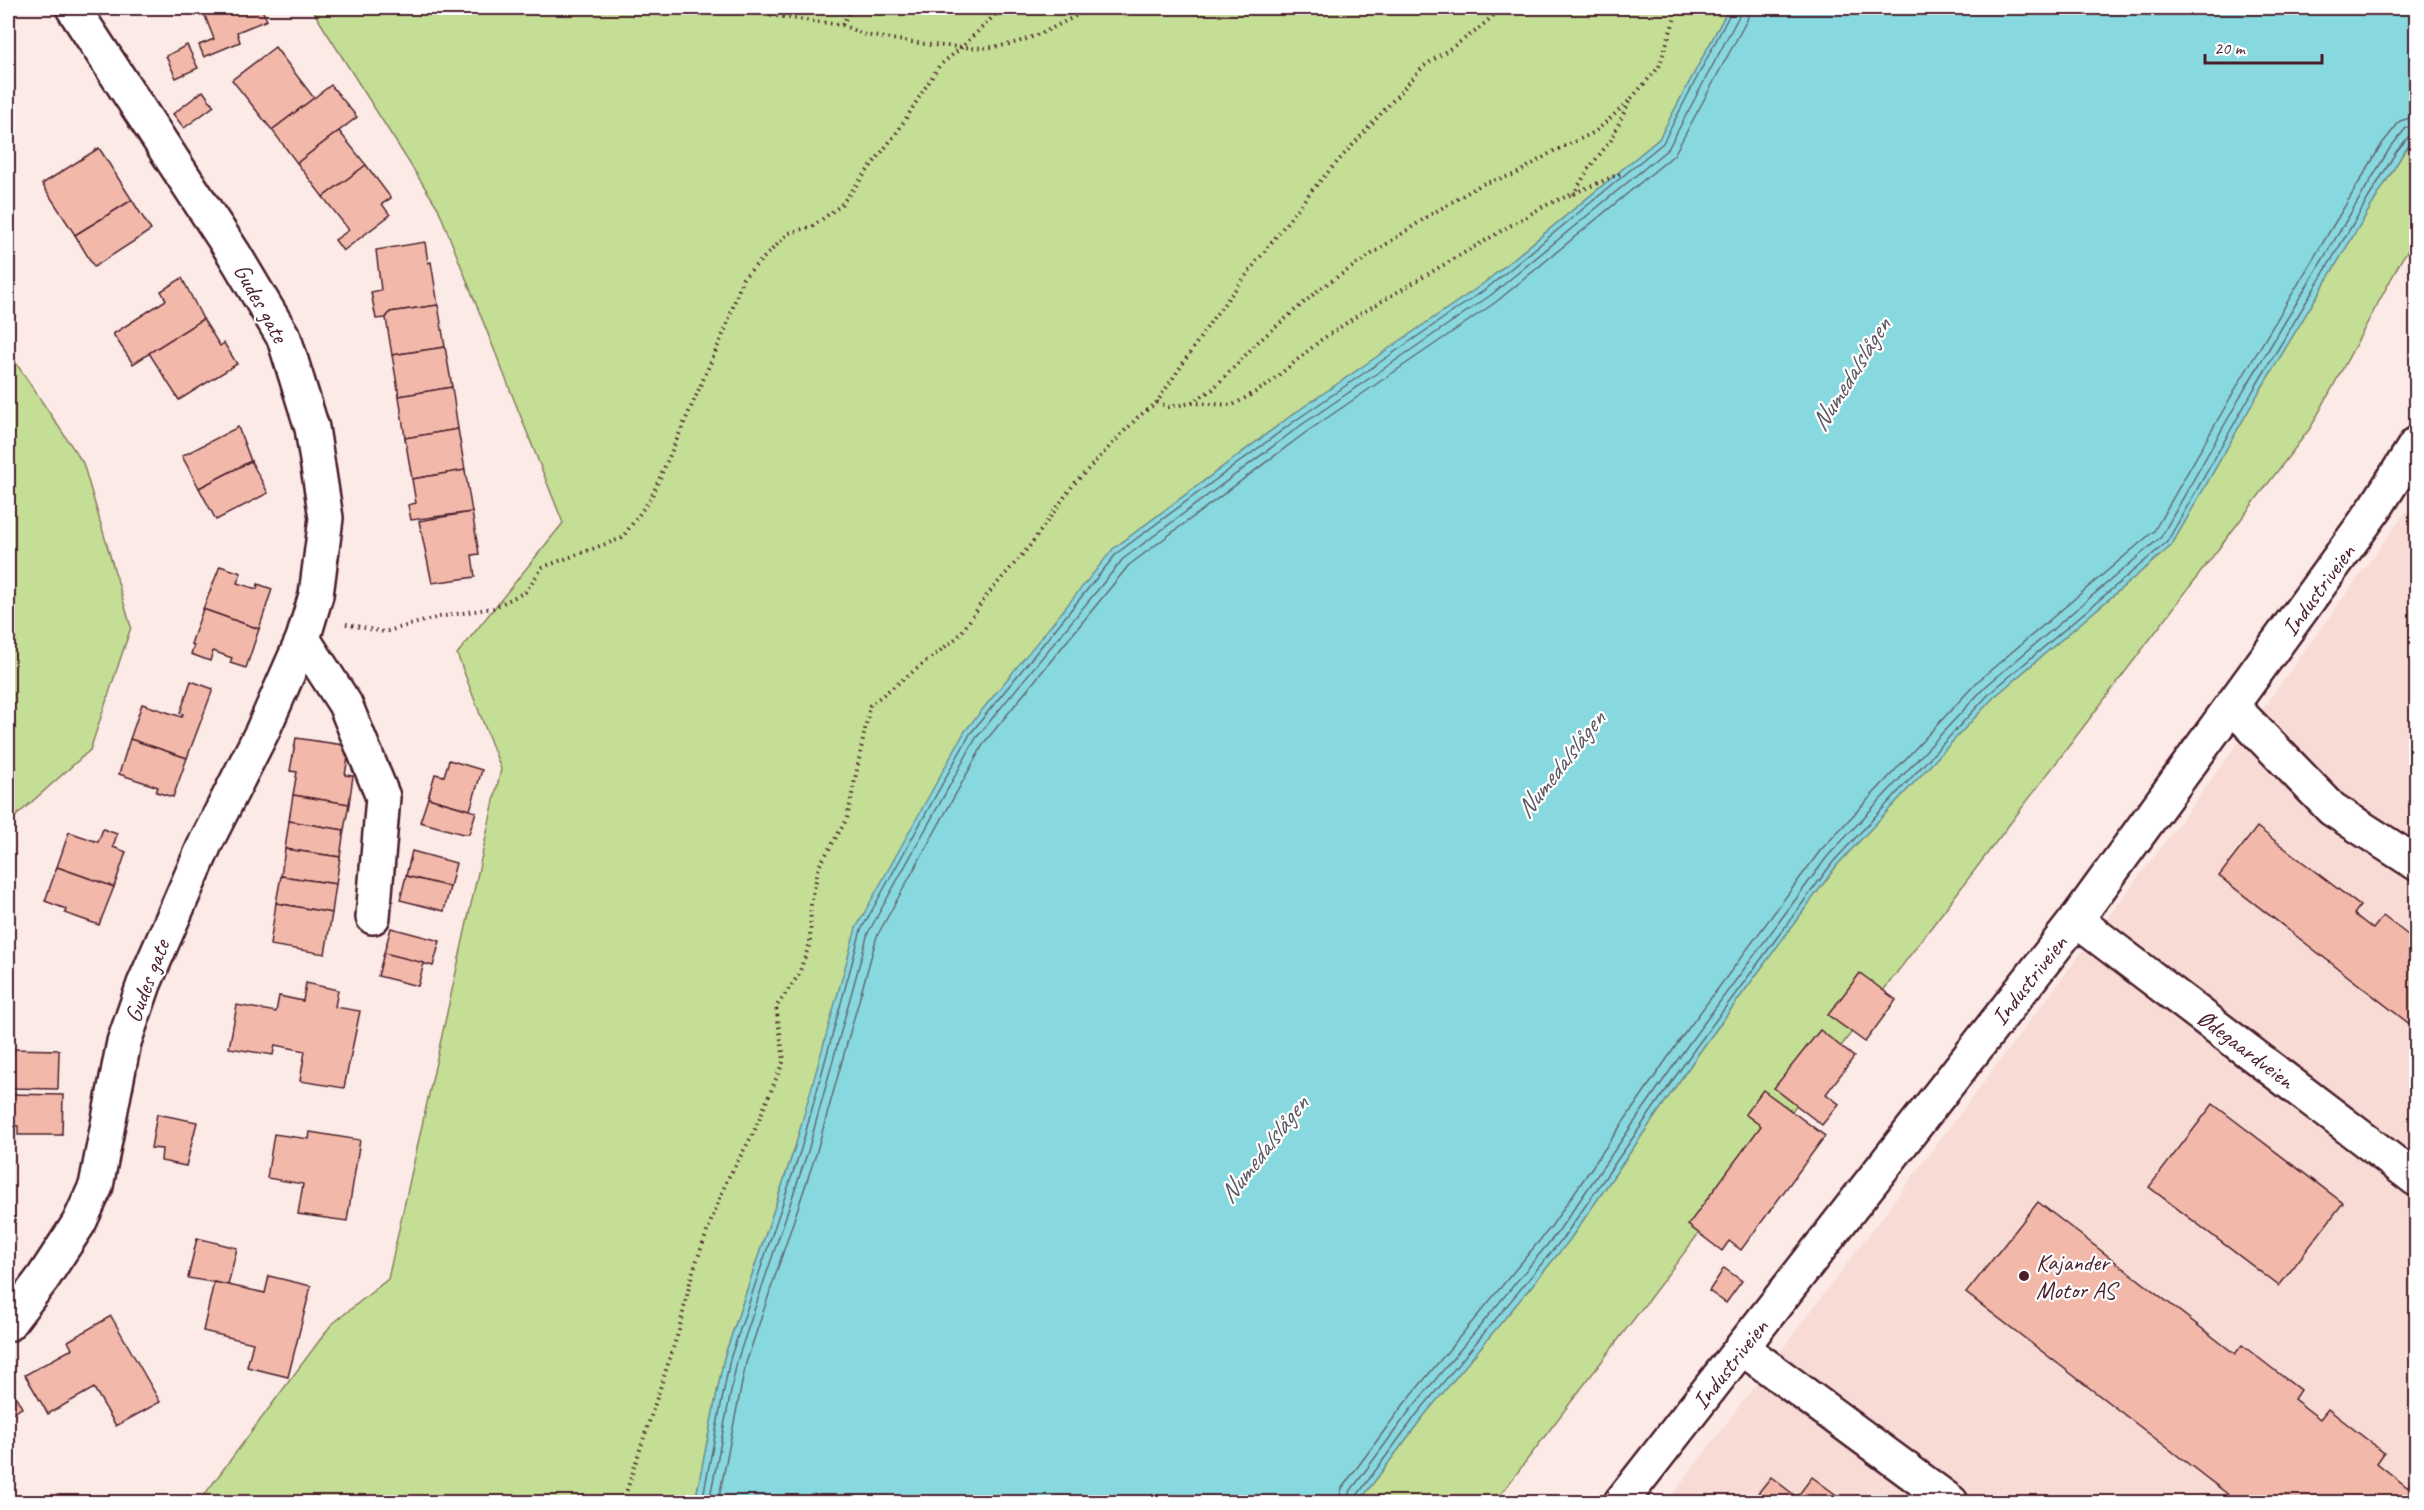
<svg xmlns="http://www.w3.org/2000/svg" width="2424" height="1510" font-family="Caveat,sans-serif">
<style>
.built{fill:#f8dbd4}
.green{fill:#c4de95;stroke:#877e60;stroke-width:1.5}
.water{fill:#87d9df;stroke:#6f8f97;stroke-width:1.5}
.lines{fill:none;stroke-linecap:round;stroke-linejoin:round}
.shore{stroke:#626973;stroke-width:1.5}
.building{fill:#f2b9ab;stroke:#4a1f2b;stroke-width:1.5}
.minor-casing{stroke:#4a1f2b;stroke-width:38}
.path{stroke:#4a1f2b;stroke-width:4;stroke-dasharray:1.5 4.5;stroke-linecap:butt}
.minor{stroke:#fff;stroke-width:33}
.poi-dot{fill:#4a1f2b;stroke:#fff;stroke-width:2}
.labels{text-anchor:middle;stroke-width:4.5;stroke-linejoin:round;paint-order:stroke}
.street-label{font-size:24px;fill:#4a1f2b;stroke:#fff}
.poi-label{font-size:24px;fill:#4a1f2b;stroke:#fff;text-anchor:start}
.water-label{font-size:26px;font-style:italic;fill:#5c5761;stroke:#fff}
</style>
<rect width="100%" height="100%" fill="#fbeae6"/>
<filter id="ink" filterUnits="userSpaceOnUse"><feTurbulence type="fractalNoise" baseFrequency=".0167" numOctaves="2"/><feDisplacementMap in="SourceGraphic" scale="12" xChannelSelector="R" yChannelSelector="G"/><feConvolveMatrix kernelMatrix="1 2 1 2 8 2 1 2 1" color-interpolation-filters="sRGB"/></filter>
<g filter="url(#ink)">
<polygon class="built" points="2416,498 2416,1502 1667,1502 2189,810"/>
<g class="green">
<polygon points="311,8 1729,8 1659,139 1483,284 1292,415 1113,549 795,1147 724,1358 695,1502 199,1502 331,1325 388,1279 501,769 457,654 563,523 438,208"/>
<polygon points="2416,136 2416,240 2403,257 2311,427 1495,1502 1359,1502 1422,1418 1568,1242 1701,1050 1837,865 1994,697 2171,546 2259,392 2402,155"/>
<polygon points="8,351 83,463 131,627 90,750 8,823"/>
</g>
<polygon class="water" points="1729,8 2416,8 2416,136 2402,155 2259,392 2171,546 1994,697 1837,865 1701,1050 1568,1242 1422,1418 1359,1502 695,1502 724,1358 795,1147 856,928 965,731 1113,549 1292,415 1483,284 1659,139"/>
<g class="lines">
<g class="shore">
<polyline points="702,1502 730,1359 801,1149 861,930 970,734 1117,553 1296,420 1486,289 1663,143 1733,8"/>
<polyline points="709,1502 737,1361 808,1151 868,933 976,738 1123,559 1300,426 1491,295 1668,149 1739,16 1741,8"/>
<polyline points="718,1502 746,1363 816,1154 877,936 984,743 1129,565 1305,433 1496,302 1674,155 1747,20 1750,8"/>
<polyline points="1338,1502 1342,1488 1404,1404 1550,1228 1682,1037 1820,851 1978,681 2154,531 2240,381 2382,144 2400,121 2416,116"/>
<polyline points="1347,1502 1349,1493 1411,1409 1557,1233 1690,1042 1827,857 1985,687 2161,537 2247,385 2390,148 2406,128 2416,125"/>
<polyline points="1354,1502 1356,1497 1417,1414 1563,1238 1696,1047 1833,862 1990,693 2167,542 2254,389 2396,152 2410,135 2416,133"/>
</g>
</g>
<g class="building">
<polygon points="202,8 261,8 267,20 237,32 240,42 204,57 199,45 214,39"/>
<polygon points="187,45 198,68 176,78 166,56"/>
<polygon points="275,47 314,98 272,130 232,80"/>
<polygon points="331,85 357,117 297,163 272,130"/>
<polygon points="203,91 214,106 184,128 173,114"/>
<polygon points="339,131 366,165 323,197 297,163"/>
<polygon points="99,148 132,200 75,235 42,184"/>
<polygon points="366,165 391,198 382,204 390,215 343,251 335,240 349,230 323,197"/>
<polygon points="132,200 151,230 94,267 75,235"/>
<polygon points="425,242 428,263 431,262 438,305 390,312 386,318 376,319 371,292 381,290 376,250"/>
<polygon points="182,278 203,319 133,364 113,334 166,300 161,291"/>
<polygon points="438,305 445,347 392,355 386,318 390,312"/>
<polygon points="203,319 220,346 224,343 237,364 179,400 149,353"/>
<polygon points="445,347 452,387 399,396 392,355"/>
<polygon points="452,387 458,429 405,438 399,396"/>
<polygon points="238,427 251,461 199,488 182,456"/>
<polygon points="458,429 465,470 412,479 405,438"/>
<polygon points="251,461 268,493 216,520 199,488"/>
<polygon points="465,470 472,512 411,520 408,505 416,503 412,479"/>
<polygon points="472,512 479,554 472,555 475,577 432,583 419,521"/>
<polygon points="220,566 241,573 237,583 257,589 258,584 272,589 259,629 203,609"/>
<polygon points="203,609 259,629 246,668 230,663 232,658 213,651 210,661 191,654 194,645 191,644"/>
<polygon points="191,681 213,689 187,758 130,739 142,704 182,717 183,714 180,713"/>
<polygon points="296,738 350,746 345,775 353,776 349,804 293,795 297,772 290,771"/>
<polygon points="130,739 187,758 173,797 156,792 158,787 119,774"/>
<polygon points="449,760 482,770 470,810 428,798 435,774 444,776"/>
<polygon points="293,795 349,804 344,830 289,821"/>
<polygon points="428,798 476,812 469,834 463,834 420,822"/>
<polygon points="289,821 344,830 340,857 285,849"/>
<polygon points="2257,827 2360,906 2354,914 2373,929 2383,916 2416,941 2416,1029 2219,876"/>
<polygon points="103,829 117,834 113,847 126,852 114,887 57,867 69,832 98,842"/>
<polygon points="285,849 340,857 336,884 281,876"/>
<polygon points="412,851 456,863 450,887 406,876"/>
<polygon points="57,867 114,887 99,925 65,913 66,909 45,901"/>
<polygon points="281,876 336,884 332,913 276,903"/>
<polygon points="406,876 450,887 444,911 400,900"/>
<polygon points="276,903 332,913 325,954 270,945"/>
<polygon points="391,928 440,941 433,966 384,953"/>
<polygon points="384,953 424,963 418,986 378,976"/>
<polygon points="1860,973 1896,1000 1865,1042 1828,1015"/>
<polygon points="306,983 338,990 335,1007 360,1011 344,1088 300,1081 305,1051 275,1045 273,1055 229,1048 237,1005 276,1012 279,996 303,1001"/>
<polygon points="1820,1030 1854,1057 1826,1094 1839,1104 1822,1125 1774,1088"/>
<polygon points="8,1049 59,1050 58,1089 8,1088"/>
<polygon points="1763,1090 1825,1136 1741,1250 1729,1241 1722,1251 1688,1225 1761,1126 1745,1114"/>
<polygon points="8,1094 63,1095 62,1135 18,1135 18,1126 8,1126"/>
<polygon points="2213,1104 2343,1203 2279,1286 2149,1187"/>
<polygon points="157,1114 197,1122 186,1166 161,1161 162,1149 151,1148"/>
<polygon points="310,1132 360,1140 347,1221 298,1214 303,1184 267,1178 274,1134 309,1139"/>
<polygon points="2038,1202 2235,1354 2242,1345 2300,1390 2294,1399 2320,1419 2328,1409 2384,1453 2377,1463 2407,1487 2416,1476 2416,1502 2238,1502 1966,1293"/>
<polygon points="197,1238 237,1248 228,1285 188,1278"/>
<polygon points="1724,1268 1742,1281 1726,1303 1709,1291"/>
<polygon points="269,1276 311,1286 288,1377 247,1367 253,1343 203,1331 214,1282 265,1293"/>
<polygon points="111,1316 160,1402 116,1426 94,1388 48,1414 25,1375 72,1349 68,1341"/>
<polygon points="14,1393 22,1408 8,1415 8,1396"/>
<polygon points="1771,1477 1797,1497 1812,1477 1846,1502 1751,1502"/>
</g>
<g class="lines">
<defs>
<g id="minor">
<polyline points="303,639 345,704 383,797 373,917"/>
<polyline points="2233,707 2332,809 2416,863"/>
<polyline points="2076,920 2416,1179"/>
<polyline points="8,1324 43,1278 79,1223 96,1186 124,1042 144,984 206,842 262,732 303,639 316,595 326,518 312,428 284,338 234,254 73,8"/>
<polyline points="1742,1348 1951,1502"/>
<polyline points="1621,1502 2076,920 2376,507 2416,444"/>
</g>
</defs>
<use href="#minor" class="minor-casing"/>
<g class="path">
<polyline points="717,8 842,25 865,35 931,45 962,47 1002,8"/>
<polyline points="842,25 852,8"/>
<polyline points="1573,195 1589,168 1611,140 1629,102"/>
<polyline points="1157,402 1169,407 1191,403 1213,389 1258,342 1321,288 1430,215 1482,184 1516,174 1552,152 1595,132 1629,101 1659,67 1678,8"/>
<polyline points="1192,403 1233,405 1266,386 1321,340 1360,314 1544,206 1624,172"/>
<path d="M346 624 384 632 439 617 493 608 525 592 543 567 622 538 651 498 725 330 743 278 789 233 813 226 841 205 898 131 939 66 962 47C1015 52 1046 31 1091 8"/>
<polyline points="623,1502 679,1330 692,1274 711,1221 727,1180 753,1134 784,1060 776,1007 798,976 810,943 811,904 819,866 847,819 870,705 959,636 987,595 1029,547 1073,485 1138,417 1157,402 1214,317 1312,190 1424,66 1476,31 1502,8"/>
</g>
<use href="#minor" class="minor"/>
</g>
</g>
<circle class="poi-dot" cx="2024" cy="1276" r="6"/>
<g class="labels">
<g class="street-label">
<text transform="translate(261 303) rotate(61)" y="8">Gudes gate</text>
<text transform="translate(2318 590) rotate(-54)" y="8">Industriveien</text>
<text transform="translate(2029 980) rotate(-52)" y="8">Industriveien</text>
<text transform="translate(147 981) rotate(-69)" y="8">Gudes gate</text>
<text transform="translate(2246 1049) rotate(37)" y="8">Ødegaardveien</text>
<text transform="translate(1730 1364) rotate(-52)" y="8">Industriveien</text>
</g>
<g class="poi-label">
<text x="2036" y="1270">Kajander<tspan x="2036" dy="28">Motor AS</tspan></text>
</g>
<g class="water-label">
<text transform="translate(1850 374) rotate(-58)" y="9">Numedalslågen</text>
<text transform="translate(1560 764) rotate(-52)" y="9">Numedalslågen</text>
<text transform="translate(1263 1149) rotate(-52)" y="9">Numedalslågen</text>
</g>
</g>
<rect width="2424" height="1510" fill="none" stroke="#fff" stroke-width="30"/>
<rect x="15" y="15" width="2394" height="1480" fill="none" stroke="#4a1f2b" stroke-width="2" filter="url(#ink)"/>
<path d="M2205 54v9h117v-9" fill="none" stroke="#4a1f2b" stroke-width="3"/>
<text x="2214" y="54" font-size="18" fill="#4a1f2b" stroke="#ffffff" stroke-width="4.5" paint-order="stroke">20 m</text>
</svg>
